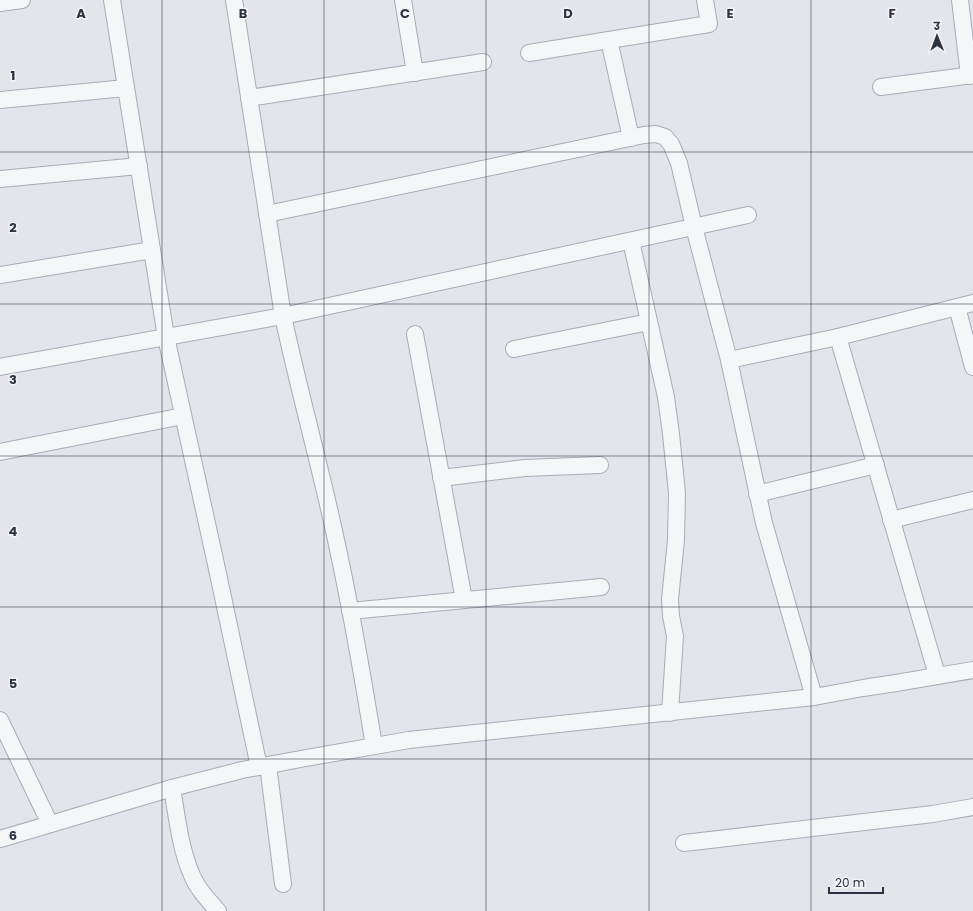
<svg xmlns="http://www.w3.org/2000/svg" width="973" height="911" font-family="Poppins,'Noto Sans Devanagari',sans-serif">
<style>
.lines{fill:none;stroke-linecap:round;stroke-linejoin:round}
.street-casing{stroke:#a8acb4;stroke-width:18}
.street{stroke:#f5f6f8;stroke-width:16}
.grid{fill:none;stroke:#2c3240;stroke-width:1;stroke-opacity:0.55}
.grid-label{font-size:13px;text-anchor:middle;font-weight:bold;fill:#2c3240;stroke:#f2f4f7;stroke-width:3;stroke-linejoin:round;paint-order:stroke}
</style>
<rect width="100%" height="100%" fill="#e3e5ea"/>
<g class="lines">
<defs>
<g id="street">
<polyline points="112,0 166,337 217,569 259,767"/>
<path d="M234 0 283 316C299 391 320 465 336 540 351 609 363 678 374 746"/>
<polyline points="403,0 415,73"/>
<polyline points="960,0 969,76"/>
<polyline points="0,3 22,0"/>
<polyline points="529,53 609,40"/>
<polyline points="881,87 973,75"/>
<polyline points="249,98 483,62"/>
<polyline points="0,100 126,88"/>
<polyline points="631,138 609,40 709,24 705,0"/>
<polyline points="0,179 139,166"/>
<polyline points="267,214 644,135 656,134 665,137 671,144 679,163 694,227 729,360 764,523 814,697"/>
<polyline points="631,241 666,397 671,434 677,493 676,540 670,599 671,616 675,636 670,713"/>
<polyline points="0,275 152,250"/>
<polyline points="957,307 973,367"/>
<polyline points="415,334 464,600"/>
<polyline points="838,337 937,675"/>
<polyline points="514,349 649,322"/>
<polyline points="729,360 838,337 973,303"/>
<polyline points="0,367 283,316 748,215"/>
<polyline points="0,452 183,416"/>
<polyline points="441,478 525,468 600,465"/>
<polyline points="757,494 876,465"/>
<polyline points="891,520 973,500"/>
<polyline points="350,611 601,587"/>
<polyline points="0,720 50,824"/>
<polyline points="268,765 283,884"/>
<path d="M172 788C177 817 180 847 191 873 196 887 208 900 218 911"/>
<polyline points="0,839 172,788 242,770 306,758 409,740 814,697 863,688 896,683 973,670"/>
<polyline points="684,843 933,814 973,807"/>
</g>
</defs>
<use href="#street" class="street-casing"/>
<use href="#street" class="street"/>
</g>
<path class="grid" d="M162 0V911M324 0V911M486 0V911M649 0V911M811 0V911M0 152H973M0 304H973M0 456H973M0 607H973M0 759H973"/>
<g class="grid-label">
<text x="81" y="18">A</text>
<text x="243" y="18">B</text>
<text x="405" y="18">C</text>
<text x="568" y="18">D</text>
<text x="730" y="18">E</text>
<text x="892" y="18">F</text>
<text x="13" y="80">1</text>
<text x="13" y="232">2</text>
<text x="13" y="384">3</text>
<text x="13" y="536">4</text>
<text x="13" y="688">5</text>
<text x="13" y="840">6</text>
</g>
<g transform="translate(937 36) rotate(359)" stroke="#f2f4f7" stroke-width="3" paint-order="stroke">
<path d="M0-3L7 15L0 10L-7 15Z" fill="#2c3240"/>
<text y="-6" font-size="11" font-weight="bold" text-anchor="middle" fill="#2c3240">उ</text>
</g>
<path d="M829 887v6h54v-6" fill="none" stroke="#2c3240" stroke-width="2"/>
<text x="835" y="887" font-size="12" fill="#2c3240" stroke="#f2f4f7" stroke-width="3" paint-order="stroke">20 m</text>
</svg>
